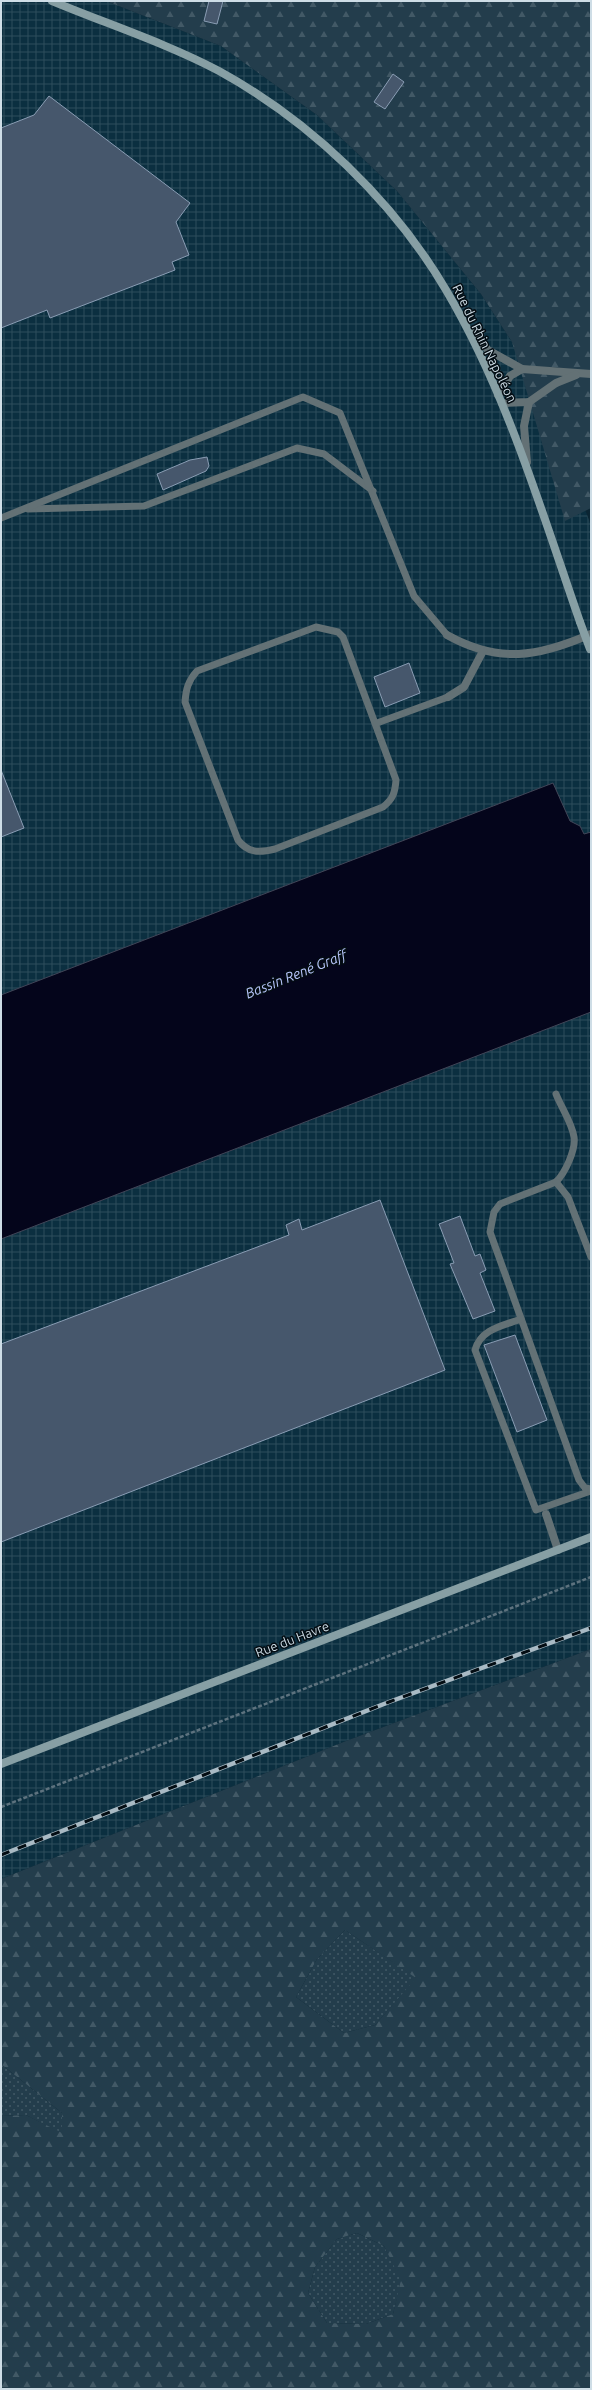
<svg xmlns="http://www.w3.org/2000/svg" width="592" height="2390" font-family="Ubuntu,sans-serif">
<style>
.industrial{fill:url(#industrial-grid)}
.grass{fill:url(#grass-dots)}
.forest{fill:url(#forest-firs);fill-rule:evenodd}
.water{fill:#04051b;stroke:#414658}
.building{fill:#46576c;stroke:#8a9db4}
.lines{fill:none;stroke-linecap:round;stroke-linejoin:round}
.path{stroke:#5d727e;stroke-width:2.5;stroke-dasharray:4 2;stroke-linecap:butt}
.lane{stroke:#637175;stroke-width:7}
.street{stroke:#637175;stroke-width:8}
.secondary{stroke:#879fa4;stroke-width:8}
.rail-casing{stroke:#a9bac4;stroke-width:4.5}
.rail{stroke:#040d13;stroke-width:3;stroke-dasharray:9;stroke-linecap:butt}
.secondary-bridge{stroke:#879fa4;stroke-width:8}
.labels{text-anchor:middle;stroke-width:3;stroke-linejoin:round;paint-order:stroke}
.street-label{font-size:13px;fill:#cedde6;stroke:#040d13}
.water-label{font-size:14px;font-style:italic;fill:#b7c5fb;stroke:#040d13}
</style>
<defs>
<pattern id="industrial-grid" width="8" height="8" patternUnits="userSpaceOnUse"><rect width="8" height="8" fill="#0b2f40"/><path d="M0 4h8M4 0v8" fill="none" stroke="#2d4d5c"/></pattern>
<pattern id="grass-dots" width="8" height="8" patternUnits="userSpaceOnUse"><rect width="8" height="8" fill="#233d4c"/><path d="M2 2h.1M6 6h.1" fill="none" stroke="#425966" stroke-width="1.8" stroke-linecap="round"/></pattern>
<pattern id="forest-firs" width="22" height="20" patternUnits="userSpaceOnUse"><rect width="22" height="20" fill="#233d4c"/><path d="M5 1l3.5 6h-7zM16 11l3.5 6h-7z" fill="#425966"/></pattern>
</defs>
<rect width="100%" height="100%" fill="#0b2533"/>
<polygon class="industrial" points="1,1 106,1 221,46 317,115 398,192 481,294 512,342 550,420 591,525 591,1649 346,1741 1,1879"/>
<g class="grass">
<polygon points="345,1930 417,1978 375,2025 344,2033 296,1997 317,1959"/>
<polygon points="1,2064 62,2113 62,2134 26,2115 1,2116"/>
<polygon points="357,2233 384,2246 402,2280 393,2314 366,2324 327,2323 308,2293 315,2267 337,2239"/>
</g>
<g class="forest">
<polygon points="106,1 591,1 591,508 565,521 512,342 481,294 397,191 317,115 221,46"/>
<path d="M591 1649V2389H1V2116L26 2115 62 2133V2113L1 2064V1879L346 1741ZM345 1930 416 1978 375 2025 344 2033 296 1997 317 1959ZM357 2233 384 2246 401 2280 393 2314 366 2324 327 2323 308 2293 315 2267 337 2239Z"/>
</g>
<polygon class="water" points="553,783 570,821 580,826 584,834 591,832 591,1012 1,1239 1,995"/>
<g class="building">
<polygon points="209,1 223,1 217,24 204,21"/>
<polygon points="393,74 404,82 385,109 374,102"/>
<polygon points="49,96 190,203 176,222 189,255 172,262 175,270 50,318 47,310 1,328 1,128 34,115"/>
<polygon points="207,457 209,466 206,471 163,490 157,474 190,460"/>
<polygon points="409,663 420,693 385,707 374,677"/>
<polygon points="1,770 24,828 1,837"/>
<polygon points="380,1200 445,1370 1,1542 1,1344 289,1235 286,1225 299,1219 302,1230"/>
<polygon points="460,1216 475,1256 480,1254 486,1270 480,1273 495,1311 473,1319 450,1264 454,1263 439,1224"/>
<polygon points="515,1335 547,1420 517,1432 484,1345"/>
</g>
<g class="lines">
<polyline class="path" points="1,1807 591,1577"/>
<g class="lane">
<polyline points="28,509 144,506 297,448 324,454 373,491"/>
<polyline points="1,518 303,397 340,413 414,596 447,635"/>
<path d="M316 627 338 632 343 637 396 780C395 793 393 799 383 807L275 849C259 853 248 853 238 840L185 702C186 689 188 681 197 671Z"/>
<polyline points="377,723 448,697"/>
<path d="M556 1094C561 1107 572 1123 574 1137 576 1150 565 1173 556 1182L500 1204 494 1212 490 1232 579 1480 585 1488 591 1489"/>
<polyline points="556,1182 568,1197 591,1257"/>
<path d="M521 1319C502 1326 481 1329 475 1350L536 1510 591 1491"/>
</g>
<g class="street">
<polyline points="471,330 488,350 522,369"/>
<polyline points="498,395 510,376 522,369 591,374"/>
<polyline points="502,403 529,402 556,383 576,375"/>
<polyline points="527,462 524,426 529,402"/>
<path d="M447 635C499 664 538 657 591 634"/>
<polyline points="448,697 464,687 483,651"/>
<polyline points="546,1514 558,1550"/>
</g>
<g class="secondary">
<path d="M52 1C107 24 166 43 219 71 310 121 393 200 446 290 507 393 541 510 580 622"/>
<polyline points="1,1764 591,1537"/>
</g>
<defs>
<polyline id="rail" points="1,1855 389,1702 591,1628"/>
</defs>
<use href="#rail" class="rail-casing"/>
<use href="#rail" class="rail"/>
<polyline class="secondary-bridge" points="580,622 590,649"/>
</g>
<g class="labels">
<g class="street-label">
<text transform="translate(485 343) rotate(64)" y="5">Rue du Rhin Napoléon</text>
<text transform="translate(292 1639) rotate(-21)" y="5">Rue du Havre</text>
</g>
<g class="water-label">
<text transform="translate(296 974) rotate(-22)" y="5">Bassin René Graff</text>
</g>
</g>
<rect width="592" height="2390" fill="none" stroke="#cedde6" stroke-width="4"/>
</svg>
